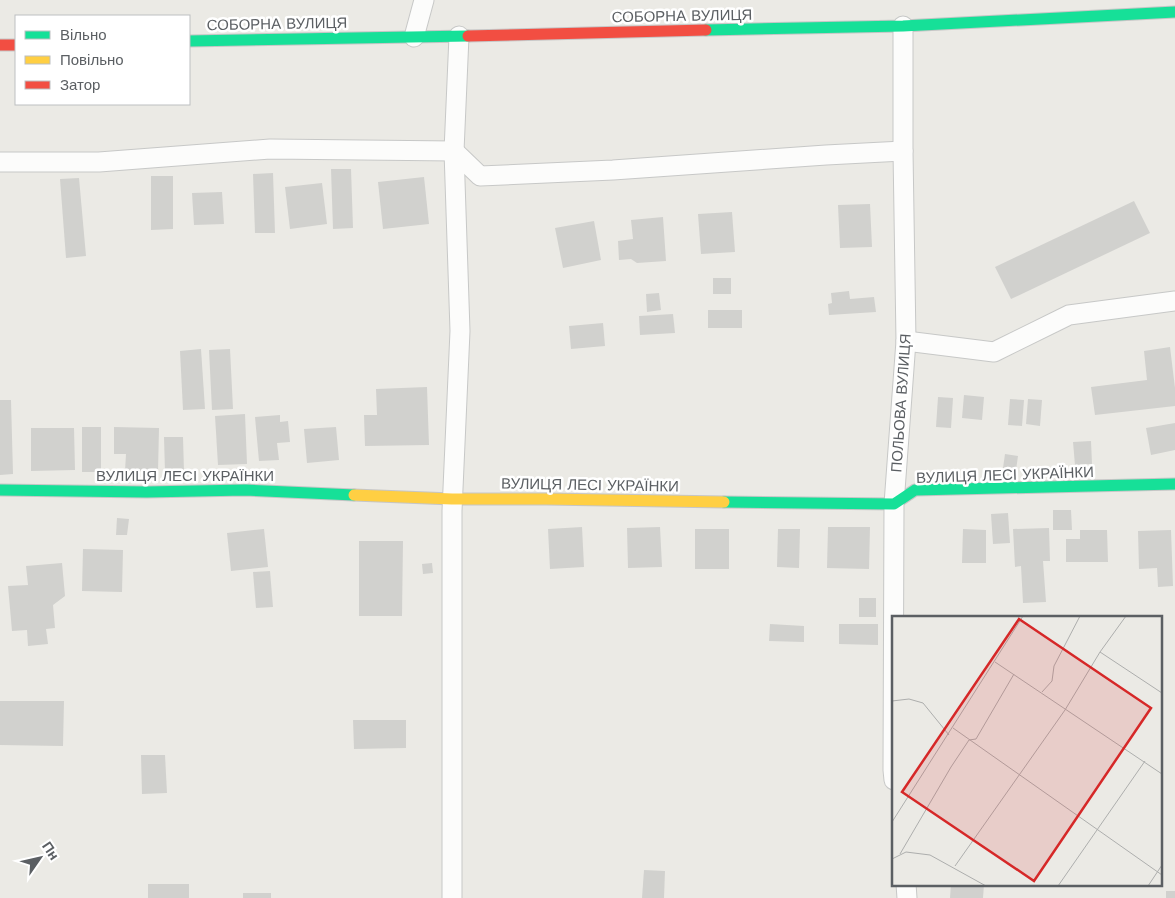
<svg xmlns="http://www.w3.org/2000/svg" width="1175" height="898" font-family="'Work Sans',sans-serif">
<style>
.building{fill:#d1d1ce}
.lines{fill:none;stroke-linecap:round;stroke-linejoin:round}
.street-casing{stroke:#c7c8c7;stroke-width:21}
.fast-casing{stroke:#c6c6c6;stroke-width:13}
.slow-casing{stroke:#c6c6c6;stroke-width:13}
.jam-casing{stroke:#c6c6c6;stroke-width:13}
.street{stroke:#fcfcfb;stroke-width:19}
.fast{stroke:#16e098;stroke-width:11}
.slow{stroke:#ffcf43;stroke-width:11}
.jam{stroke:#f24e42;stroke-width:11}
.labels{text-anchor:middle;stroke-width:5;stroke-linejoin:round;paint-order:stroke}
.street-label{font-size:15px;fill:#5b5f63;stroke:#fff}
.inset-road{fill:none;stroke:#adaead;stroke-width:1}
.view{fill:#d62828;fill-opacity:0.15;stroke:#d62828;stroke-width:2.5}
.inset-edge{fill:none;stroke:#5b5f63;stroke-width:2.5}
</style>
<rect width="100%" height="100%" fill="#ebeae5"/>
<g class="building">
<polygon points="331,169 351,169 353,228 333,229"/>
<polygon points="273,173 275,233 255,233 253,174"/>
<polygon points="151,176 173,176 173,229 151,230"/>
<polygon points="424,177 429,224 383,229 378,182"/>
<polygon points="79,178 86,256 66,258 60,179"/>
<polygon points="322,183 327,224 290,229 285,187"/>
<polygon points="222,192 224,224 194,225 192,193"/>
<polygon points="1134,201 1150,233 1011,299 995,267"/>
<polygon points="870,204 872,247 840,248 838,205"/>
<polygon points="732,212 735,252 701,254 698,214"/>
<polygon points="663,217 666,261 637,263 631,259 619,260 618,241 633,239 631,220"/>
<polygon points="594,221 601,260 563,268 555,228"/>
<rect x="713" y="278" width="18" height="16"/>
<polygon points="849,291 850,299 874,297 876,312 829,315 828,304 832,303 831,293"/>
<polygon points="659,293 661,310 647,312 646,294"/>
<rect x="708" y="310" width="34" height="18"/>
<polygon points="673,314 675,333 640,335 639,316"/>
<polygon points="603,323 605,346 571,349 569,326"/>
<polygon points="1170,347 1175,388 1175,406 1095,415 1091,387 1147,380 1144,351"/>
<polygon points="201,349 205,409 183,410 180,351"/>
<polygon points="230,349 233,409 212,410 209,350"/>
<polygon points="427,387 429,445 365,446 364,415 377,415 376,389"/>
<polygon points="964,395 984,397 982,420 962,418"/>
<polygon points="938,397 953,398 951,428 936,427"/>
<polygon points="1010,399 1024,400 1022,426 1008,425"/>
<polygon points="1028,399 1042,400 1040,426 1026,424"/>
<polygon points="0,400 11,400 13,474 0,475"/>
<polygon points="245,414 247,464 218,465 215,416"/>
<polygon points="280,415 280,422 288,421 290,442 277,443 279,460 259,461 255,417"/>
<polygon points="1175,423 1175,450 1151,455 1146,428"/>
<rect x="82" y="427" width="19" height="45"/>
<polygon points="114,427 159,428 158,472 125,471 126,454 114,454"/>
<polygon points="336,427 339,460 307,463 304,429"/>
<polygon points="31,428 74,428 75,470 31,471"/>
<polygon points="164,437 183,437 184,472 165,472"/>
<polygon points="1091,441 1092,464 1075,465 1073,442"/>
<polygon points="1005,454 1018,456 1016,470 1003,468"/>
<polygon points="1053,510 1071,510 1072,530 1053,530"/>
<polygon points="1008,513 1010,543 993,544 991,514"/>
<polygon points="117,518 129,519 127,535 116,535"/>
<polygon points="582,527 584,567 550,569 548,529"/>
<polygon points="660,527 662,567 628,568 627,528"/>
<polygon points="828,527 870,527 869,569 827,568"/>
<polygon points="1049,528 1050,561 1043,561 1046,602 1023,603 1021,566 1015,567 1013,529"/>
<polygon points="264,529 268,567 231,571 227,533"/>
<rect x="695" y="529" width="34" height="40"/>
<polygon points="778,529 800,529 799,568 777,567"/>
<polygon points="963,529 986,530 986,563 962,563"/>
<polygon points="1080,530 1107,530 1108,562 1066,562 1066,539 1080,539"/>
<polygon points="1171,530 1173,586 1158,587 1157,568 1139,569 1138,531"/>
<polygon points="359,541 403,541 402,616 359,616"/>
<polygon points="83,549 123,550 122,592 82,591"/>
<polygon points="62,563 65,596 53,605 55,628 46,629 48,644 28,646 27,630 12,631 8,586 28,585 26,566"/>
<polygon points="432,563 433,573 423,574 422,564"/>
<polygon points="270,571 273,607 256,608 253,572"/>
<rect x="859" y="598" width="17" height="19"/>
<polygon points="770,624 804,626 804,642 769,641"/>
<polygon points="839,624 878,624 878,645 839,644"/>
<polygon points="0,701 64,701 63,746 0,745"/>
<polygon points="353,720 406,720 406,748 354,749"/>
<polygon points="141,755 165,755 167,793 142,794"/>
<polygon points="644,870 665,871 664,898 642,898"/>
<rect x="148" y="884" width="41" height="14"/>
<polygon points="951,884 984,884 983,898 950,898"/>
<rect x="1166" y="891" width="9" height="7"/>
<rect x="243" y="893" width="28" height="5"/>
</g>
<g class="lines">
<defs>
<g id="street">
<polyline points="414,37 424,0"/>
<polyline points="0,162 99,162 270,149 454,151 480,176 613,170 826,155 903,151"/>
<polyline points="906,341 994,352 1069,315 1175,301"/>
<polyline points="894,780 893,770 894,504 906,341 903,151 903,26"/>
<polyline points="906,884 907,898"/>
<polyline points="452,898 452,511 460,331 454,151 459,36"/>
</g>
<g id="fast">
<polyline points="706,30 903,26 1175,12"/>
<polyline points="189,41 468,36"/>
<polyline points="0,490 147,492 245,490 354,495"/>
<polyline points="724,502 894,504 915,490 1175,484"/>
</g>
<polyline id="slow" points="354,495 452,499 546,499 724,502"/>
<g id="jam">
<polyline points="468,36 706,30"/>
<polyline points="0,45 16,45"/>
</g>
</defs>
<use href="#street" class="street-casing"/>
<use href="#fast" class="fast-casing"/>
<use href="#slow" class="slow-casing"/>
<use href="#jam" class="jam-casing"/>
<use href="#street" class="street"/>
<use href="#fast" class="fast"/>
<use href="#slow" class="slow"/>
<use href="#jam" class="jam"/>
</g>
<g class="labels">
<g class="street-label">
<text transform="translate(682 16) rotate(-1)" y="5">СОБОРНА ВУЛИЦЯ</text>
<text transform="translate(277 24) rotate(-1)" y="5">СОБОРНА ВУЛИЦЯ</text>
<text transform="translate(901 403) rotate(-86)" y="5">ПОЛЬОВА ВУЛИЦЯ</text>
<text transform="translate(1005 475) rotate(-2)" y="5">ВУЛИЦЯ ЛЕСІ УКРАЇНКИ</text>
<text x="185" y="481">ВУЛИЦЯ ЛЕСІ УКРАЇНКИ</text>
<text transform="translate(590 485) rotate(1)" y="5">ВУЛИЦЯ ЛЕСІ УКРАЇНКИ</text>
</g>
</g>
<g transform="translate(892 616)">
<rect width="270" height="270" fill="#ebeae5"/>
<path class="inset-road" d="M208 36 270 77M103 46 270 158M150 76 160 65 162 50 188 0M0 85 17 83 31 87 57 119M61 112 270 259M0 206 131 0M8 238 59 151 77 124 84 123 122 58M0 243 14 236 38 239 94 270M63 250 173 94 208 36 234 0M166 270 253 145M256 270 270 249"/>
<path class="view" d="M127 3 259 92 142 265 10 176Z"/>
<rect width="270" height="270" class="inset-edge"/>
</g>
<rect x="15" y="15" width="175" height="90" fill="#ffffff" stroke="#bdbfc1"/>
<rect x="25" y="31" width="25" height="8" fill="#16e098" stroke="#bdbfc1"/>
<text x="60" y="40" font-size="15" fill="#5b5f63">Вільно</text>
<rect x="25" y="56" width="25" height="8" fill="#ffcf43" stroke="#bdbfc1"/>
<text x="60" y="65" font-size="15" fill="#5b5f63">Повільно</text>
<rect x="25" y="81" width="25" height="8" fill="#f24e42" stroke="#bdbfc1"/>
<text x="60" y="90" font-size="15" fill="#5b5f63">Затор</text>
<g transform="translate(40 858) rotate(56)" stroke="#ffffff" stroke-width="4" paint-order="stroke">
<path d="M0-4L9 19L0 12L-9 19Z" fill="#5b5f63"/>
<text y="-8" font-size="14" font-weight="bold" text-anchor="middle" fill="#5b5f63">Пн</text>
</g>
</svg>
